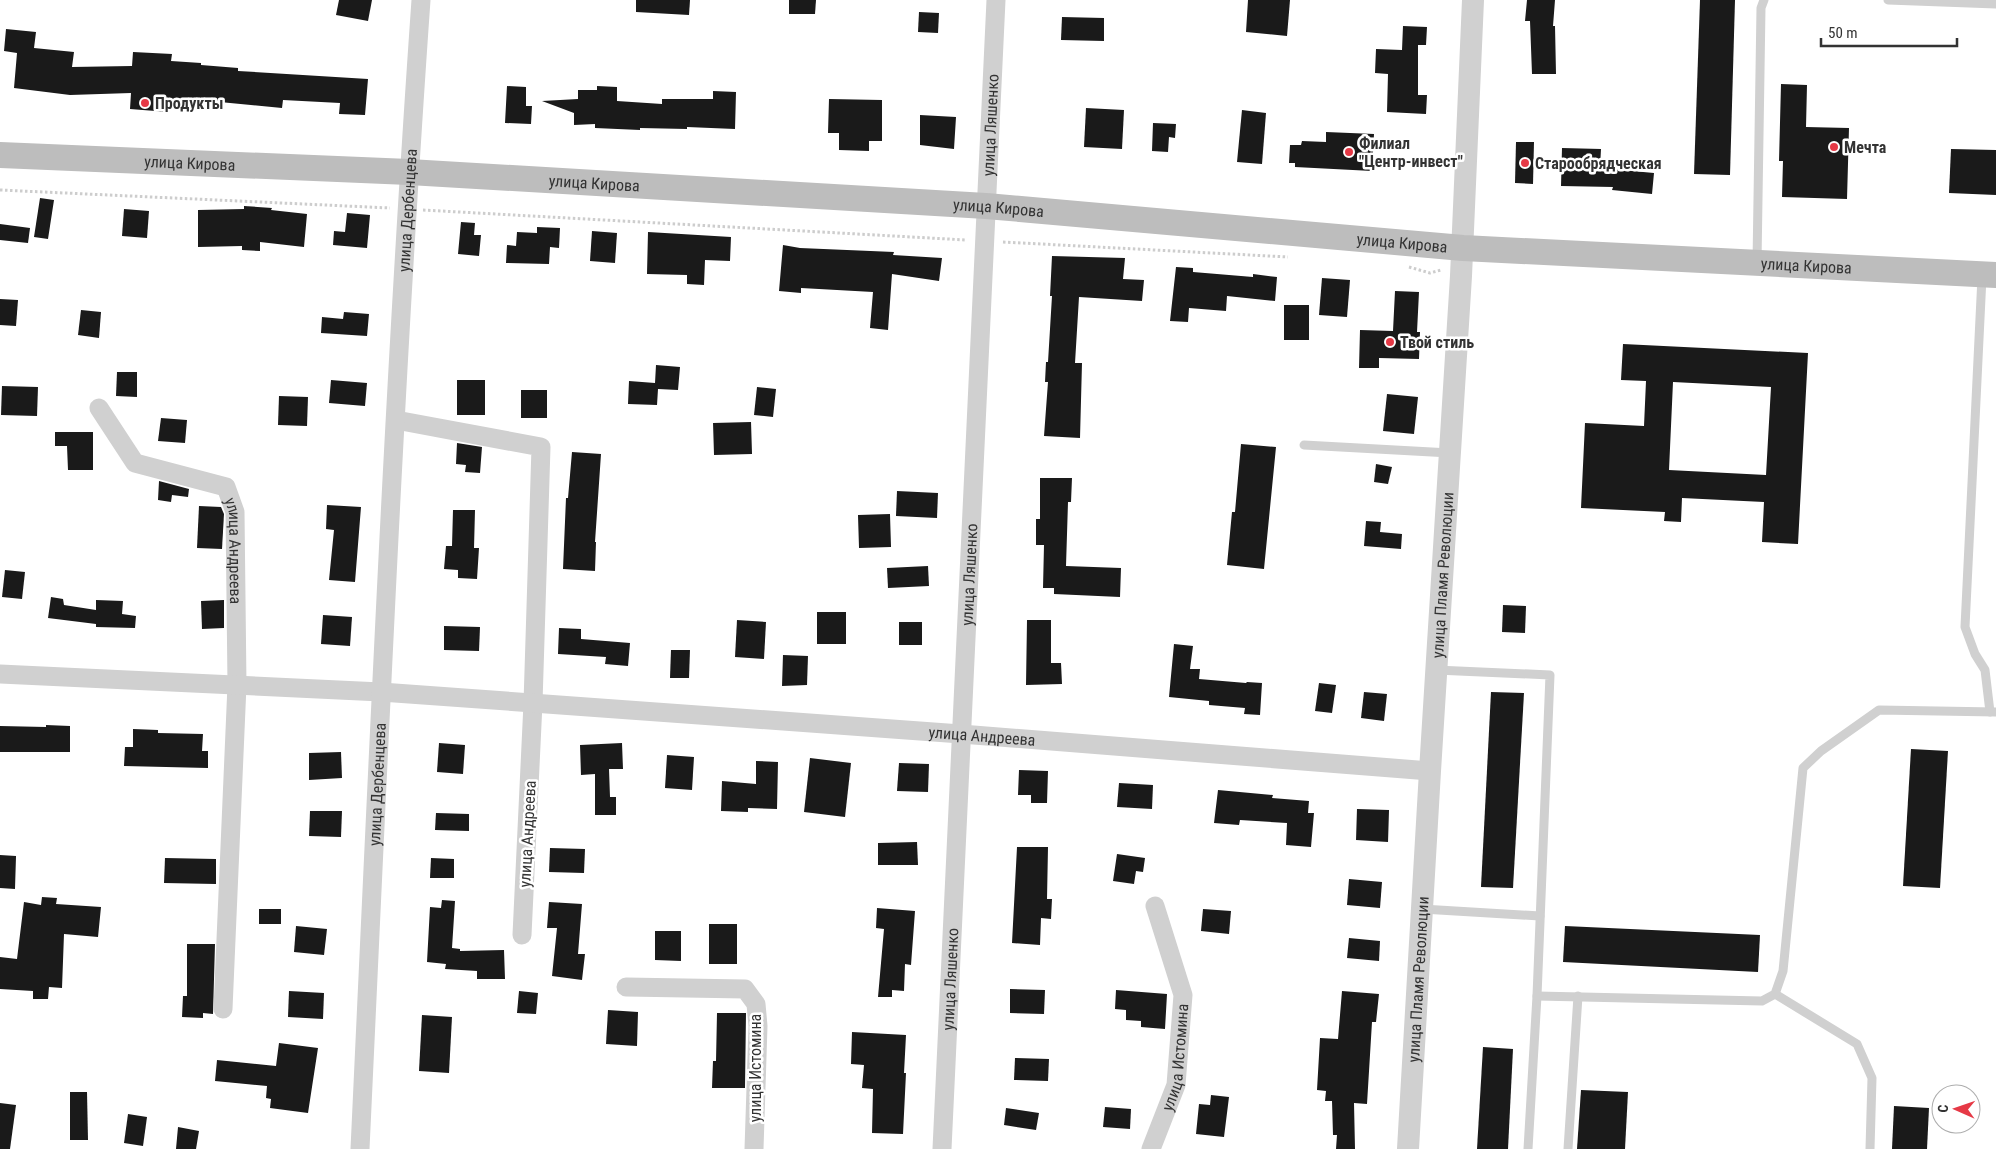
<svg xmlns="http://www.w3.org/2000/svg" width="1996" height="1149" font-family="'Roboto Condensed',sans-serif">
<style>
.building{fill:#1a1a1a;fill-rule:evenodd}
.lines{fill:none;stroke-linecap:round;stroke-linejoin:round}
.path{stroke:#cdcdcd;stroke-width:3;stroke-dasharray:2.5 2.5;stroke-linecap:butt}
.service{stroke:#d0d0d0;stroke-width:9}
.minor{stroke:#d0d0d0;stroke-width:19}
.tertiary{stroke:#d0d0d0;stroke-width:22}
.secondary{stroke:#bdbdbd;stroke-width:26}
.poi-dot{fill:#e63946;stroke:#fff;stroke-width:2}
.labels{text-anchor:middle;stroke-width:5;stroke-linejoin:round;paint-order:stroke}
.poi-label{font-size:16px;font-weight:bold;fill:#333;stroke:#fff;text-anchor:start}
.street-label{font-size:16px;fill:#333;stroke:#fff}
</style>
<rect width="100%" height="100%" fill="#fff"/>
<g class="building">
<polygon points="339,0 372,0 368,21 336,15"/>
<polygon points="636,0 690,0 689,15 636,12"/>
<polygon points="789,0 816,0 815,14 789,14"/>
<polygon points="1248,0 1290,0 1287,36 1246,32"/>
<polygon points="1527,0 1555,0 1553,26 1555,26 1556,74 1532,74 1530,21 1525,21"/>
<polygon points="1700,0 1735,0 1730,175 1694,174"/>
<polygon points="919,12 939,13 938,33 918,32"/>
<polygon points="1062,17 1104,18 1104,41 1061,40"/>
<polygon points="1403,26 1427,27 1426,45 1418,45 1418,95 1427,95 1426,114 1387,112 1388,74 1375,73 1376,49 1402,50"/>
<polygon points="6,29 36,32 34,48 74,52 72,67 132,66 133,52 172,54 171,61 201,63 201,65 238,68 238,71 368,79 365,115 339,114 340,103 283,100 282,108 199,100 199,105 168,104 168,112 130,109 131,93 70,95 14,88 17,53 4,51"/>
<polygon points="1781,84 1807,85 1806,127 1849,128 1847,199 1782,197 1783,161 1779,161"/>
<polygon points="507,86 526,87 526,106 532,106 531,124 505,123"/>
<polygon points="597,86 617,87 617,101 662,104 662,99 713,99 713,91 736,92 735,129 687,127 687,129 640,128 640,130 595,128 595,124 574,125 574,113 542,101 578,99 578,90 597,90"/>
<polygon points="829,99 882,100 882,141 869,141 869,151 839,150 839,133 828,133"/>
<polygon points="1086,108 1124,110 1122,149 1084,147"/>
<polygon points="1242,110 1266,113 1262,164 1237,162"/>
<polygon points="920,115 956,117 954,149 920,145"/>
<polygon points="1153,123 1176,124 1175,138 1169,137 1168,152 1152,151"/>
<polygon points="1326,132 1374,134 1372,171 1295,167 1295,163 1289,163 1290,145 1301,145 1302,141 1326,142"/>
<polygon points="1516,142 1534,142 1533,184 1515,183"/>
<polygon points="1562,148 1601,149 1600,168 1654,173 1652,194 1612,190 1613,187 1561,186"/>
<polygon points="1951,149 1996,150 1996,195 1949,193"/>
<polygon points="40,198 54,200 48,239 34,237"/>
<polygon points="244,206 272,208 271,210 307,214 304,247 260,242 260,251 242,250 242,246 198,247 198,210 244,209"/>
<polygon points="124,209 149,211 147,238 122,236"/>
<polygon points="347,213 370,215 367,248 333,245 334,231 345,232"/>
<polygon points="461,222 475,223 474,235 481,235 479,256 458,254"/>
<polygon points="0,224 30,228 28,243 0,240"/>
<polygon points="537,227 560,228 559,248 550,247 549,264 506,263 507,245 516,246 517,232 537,233"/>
<polygon points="592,231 617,233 615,263 590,261"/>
<polygon points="648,232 731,237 730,261 705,260 704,285 687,284 687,275 647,274"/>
<polygon points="783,245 800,248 894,252 893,255 942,258 939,281 892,274 888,330 870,328 873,292 801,288 801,293 779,291"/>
<polygon points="1052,256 1125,258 1123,279 1144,280 1142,301 1079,297 1075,363 1082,363 1080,438 1044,436 1048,382 1045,382 1046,362 1048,362 1052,296 1050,296"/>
<polygon points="1176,267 1193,268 1193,272 1253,277 1253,274 1277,277 1275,301 1227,296 1226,311 1189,308 1188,322 1170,321"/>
<polygon points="1322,278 1350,280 1347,317 1319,315"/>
<polygon points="1395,291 1419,292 1417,332 1420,332 1419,359 1379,358 1379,368 1359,368 1360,330 1393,331"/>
<polygon points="0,299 18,300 16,326 0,325"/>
<rect x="1284" y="305" width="25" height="35"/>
<polygon points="81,310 101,312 99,338 78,335"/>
<polygon points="344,312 369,314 367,336 321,333 322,317 343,319"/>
<path d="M1623 344 1808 353 1798 544 1762 542 1764 502 1682 498 1681 522 1664 521 1665 512 1581 508 1585 423 1644 426 1646 381 1621 380ZM1673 382 1771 387 1766 475 1669 470Z"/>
<polygon points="656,365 680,367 678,390 658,389 657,405 628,404 629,381 655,383"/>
<polygon points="117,372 137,372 137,397 116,396"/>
<polygon points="331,380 367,383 365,406 329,403"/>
<rect x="457" y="380" width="28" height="35"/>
<polygon points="2,386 38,387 37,416 1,415"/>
<polygon points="757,387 776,389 773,417 754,415"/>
<rect x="521" y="390" width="26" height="28"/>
<polygon points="1387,394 1418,397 1414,434 1383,431"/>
<polygon points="279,396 308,397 307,426 278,425"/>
<polygon points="161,418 187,420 185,443 158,441"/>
<polygon points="751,422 752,454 714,455 713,423"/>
<polygon points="55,432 93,432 93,470 68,470 67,446 55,446"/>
<polygon points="457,443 482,447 480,473 465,472 466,465 456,464"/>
<polygon points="1241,444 1276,447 1264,569 1227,565 1232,512 1235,512"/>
<polygon points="572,452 601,454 595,542 596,542 595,571 563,569 566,498 568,498"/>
<polygon points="1376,464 1392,467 1388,484 1374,482"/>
<polygon points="1040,478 1072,478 1071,502 1068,502 1066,566 1121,568 1120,597 1054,594 1054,588 1043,588 1044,545 1036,545 1036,519 1040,519"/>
<polygon points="159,481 189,489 188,497 172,495 171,502 158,500"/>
<polygon points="897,491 938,493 937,518 896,516"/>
<polygon points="327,505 361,507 355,582 329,580 334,530 326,529"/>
<polygon points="199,506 221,507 224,514 222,549 197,548"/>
<polygon points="453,510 475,510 474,548 479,548 477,579 458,578 458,570 444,569 446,546 452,546"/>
<polygon points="890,514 891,547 859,548 858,515"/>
<polygon points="1366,521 1381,522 1380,532 1402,534 1401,549 1364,546"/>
<polygon points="928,566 929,586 888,588 887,568"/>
<polygon points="5,570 25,572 22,599 2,597"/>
<polygon points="51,597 63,599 64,605 96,610 96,600 123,601 122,614 136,616 135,628 96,627 96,624 48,618"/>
<polygon points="224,600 224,628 202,629 201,601"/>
<polygon points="1503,605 1526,606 1525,633 1502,632"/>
<rect x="817" y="612" width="29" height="32"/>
<polygon points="323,615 352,617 350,646 321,644"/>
<polygon points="737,620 766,622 764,659 735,657"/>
<polygon points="1027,620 1051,620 1051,663 1061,663 1062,684 1026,685"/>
<rect x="899" y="622" width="23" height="23"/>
<polygon points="444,626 480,627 479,651 444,650"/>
<polygon points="559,628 581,629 581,639 630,643 628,666 605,664 606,657 558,654"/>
<polygon points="1174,644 1193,646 1190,669 1200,669 1199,679 1246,683 1247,682 1262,683 1260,715 1244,714 1245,708 1209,705 1209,701 1169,697"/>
<polygon points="671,650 690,650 689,678 670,678"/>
<polygon points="783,655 808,656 807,685 782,686"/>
<polygon points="1319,683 1336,685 1332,713 1315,711"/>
<polygon points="1364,692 1387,694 1384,721 1361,718"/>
<polygon points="1491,692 1524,693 1513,888 1481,887"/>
<polygon points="46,725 70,726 70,752 0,752 0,726 46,727"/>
<polygon points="133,729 158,730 158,733 203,734 202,751 208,751 208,768 124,766 125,747 133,747"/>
<polygon points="439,743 465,745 463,774 437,772"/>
<polygon points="622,743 623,769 609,769 610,797 616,797 616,815 595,815 595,774 581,775 580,745"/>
<polygon points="1911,749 1948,751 1940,888 1903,886"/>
<polygon points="341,752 342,778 309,780 309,753"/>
<polygon points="667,755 694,757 692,790 665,788"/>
<polygon points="810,758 851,763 845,817 804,812"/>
<polygon points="756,761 778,762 777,809 748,808 748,812 721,811 722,781 756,784"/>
<polygon points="899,763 929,764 928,792 897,791"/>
<polygon points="1019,770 1048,771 1047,803 1031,803 1031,795 1018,795"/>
<polygon points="1119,783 1153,785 1152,809 1117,807"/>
<polygon points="1218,790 1273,795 1272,798 1309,801 1308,813 1314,813 1311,847 1286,845 1287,823 1240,820 1239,825 1214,823"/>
<polygon points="1357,809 1389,810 1388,842 1356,840"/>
<polygon points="310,811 342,811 341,837 309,836"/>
<polygon points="436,813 469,814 469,831 435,830"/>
<polygon points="917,842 918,865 878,865 878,843"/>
<polygon points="1017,847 1048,847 1047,899 1052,899 1051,919 1041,918 1040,945 1012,943"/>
<polygon points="550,848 585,849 584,873 549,872"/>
<polygon points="1117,854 1145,858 1143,872 1136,871 1134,884 1113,881"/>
<polygon points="0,855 16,856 15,889 0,888"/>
<polygon points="165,858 216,859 216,884 164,883"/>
<polygon points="431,858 454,859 454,878 430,878"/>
<polygon points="1349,879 1382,882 1380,908 1347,905"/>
<polygon points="42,897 57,898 56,904 101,907 98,937 64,934 62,988 49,987 48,999 33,999 33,991 0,989 0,957 17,959 24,902 41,905"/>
<polygon points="442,900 455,901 452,948 460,949 460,951 504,950 505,979 477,979 477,971 445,969 446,964 427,962 430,907 441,908"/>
<polygon points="549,902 582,904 578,954 585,954 582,980 552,976 557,928 547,928"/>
<polygon points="877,908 915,911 911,965 905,964 904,991 892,990 892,997 878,997 884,929 876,928"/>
<rect x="259" y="909" width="22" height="15"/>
<polygon points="1203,909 1231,911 1229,934 1201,931"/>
<rect x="709" y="924" width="28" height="40"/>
<polygon points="296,926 327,929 324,955 294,952"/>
<polygon points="1565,926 1760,935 1758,972 1563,962"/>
<polygon points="655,931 681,931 681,961 655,960"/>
<polygon points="1349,938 1380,941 1379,961 1347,958"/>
<polygon points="187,944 215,944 213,1014 203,1013 203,1018 182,1017 183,996 187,996"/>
<polygon points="1010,989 1045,990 1044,1014 1010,1013"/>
<polygon points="1116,990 1167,994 1165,1029 1141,1027 1141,1021 1126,1020 1126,1010 1115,1009"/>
<polygon points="289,991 324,993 323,1019 288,1017"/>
<polygon points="519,991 538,993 536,1014 517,1013"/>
<polygon points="1342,991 1379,994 1376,1022 1372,1022 1367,1104 1354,1103 1355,1149 1336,1149 1337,1135 1333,1135 1332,1101 1325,1101 1326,1091 1317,1090 1320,1038 1338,1039"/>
<polygon points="608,1010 638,1012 637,1046 606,1044"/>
<polygon points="717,1013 746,1013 745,1088 712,1088 713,1061 716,1061"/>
<polygon points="422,1015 452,1017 449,1073 419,1071"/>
<polygon points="852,1032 906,1035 904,1073 906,1073 903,1134 872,1133 873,1089 862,1088 864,1065 851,1064"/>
<polygon points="279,1043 318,1048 308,1113 270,1108 271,1099 266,1098 267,1086 215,1081 217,1060 276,1066"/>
<polygon points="1483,1047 1513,1049 1508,1149 1477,1149"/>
<polygon points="1015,1058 1049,1059 1048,1081 1014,1080"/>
<polygon points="1581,1090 1628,1092 1625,1149 1577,1149"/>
<polygon points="70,1092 87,1092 88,1140 70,1140"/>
<polygon points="1211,1095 1229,1097 1224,1137 1196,1134 1199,1104 1210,1105"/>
<polygon points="0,1103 16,1105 10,1149 0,1149"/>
<polygon points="1894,1106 1929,1108 1927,1149 1892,1149"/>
<polygon points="1105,1107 1131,1109 1130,1129 1103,1127"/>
<polygon points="1006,1108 1039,1113 1036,1130 1004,1125"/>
<polygon points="128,1114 147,1117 143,1146 124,1143"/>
<polygon points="178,1127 199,1131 196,1149 176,1149"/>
</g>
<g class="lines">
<g class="path">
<polyline points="0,190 390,208"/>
<polyline points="423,210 966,240"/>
<polyline points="1003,242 1288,257"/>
<polyline points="1409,267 1430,273 1441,270"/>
</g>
<g class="service">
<polyline points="1888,0 1996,4"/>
<polyline points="1757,262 1761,8 1764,0"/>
<polyline points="1982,277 1965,627 1975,654 1985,670 1990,712"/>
<polyline points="1304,445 1450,453"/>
<polyline points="1436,670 1550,675 1537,996 1528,1149"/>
<polyline points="1422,909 1540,916"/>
<polyline points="1775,994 1857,1044 1872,1078 1870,1149"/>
<polyline points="1537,996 1762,1001 1775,994 1783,971 1803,768 1821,751 1879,710 1996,712"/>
<polyline points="1568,1149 1578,996"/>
</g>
<g class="minor">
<path id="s1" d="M99 408 135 463 226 487 235 512 237 685 223 1009"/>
<polyline points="396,420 541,447 533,703 522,935"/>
<path id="s2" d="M0 674 381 692 961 734 1430 771"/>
<polyline points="626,987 745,989 756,1004 758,1026 754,1149"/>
<path id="s3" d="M360 1149C378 766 394 383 421 0"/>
<path id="s4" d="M942 1149 996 0"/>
<path id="s5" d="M1151 1149 1176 1085 1183 995 1155 906"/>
</g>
<path class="tertiary" id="s6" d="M1408 1149 1430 771 1461 276 1473 0"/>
<path class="secondary" id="s7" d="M0 155 409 172 986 206 1463 248 1996 275"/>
</g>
<g class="poi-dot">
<circle cx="145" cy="103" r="5"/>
<circle cx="1834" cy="147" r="5"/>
<circle cx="1349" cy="152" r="5"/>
<circle cx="1525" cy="163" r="5"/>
<circle cx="1390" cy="342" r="5"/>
</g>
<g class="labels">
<g class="poi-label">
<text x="155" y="109">Продукты</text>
<text x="1359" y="149">Филиал<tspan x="1359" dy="18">"Центр-инвест"</tspan></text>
<text x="1844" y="153">Мечта</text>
<text x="1535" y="169">Старообрядческая</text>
<text x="1400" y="348">Твой стиль</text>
</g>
<g class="street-label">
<text dy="6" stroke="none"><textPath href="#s4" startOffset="1025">улица Ляшенко</textPath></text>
<text dy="6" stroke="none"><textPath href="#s7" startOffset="190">улица Кирова</textPath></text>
<text dy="6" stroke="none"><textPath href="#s7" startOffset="595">улица Кирова</textPath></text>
<text dy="6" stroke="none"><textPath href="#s7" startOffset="1000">улица Кирова</textPath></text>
<text dy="6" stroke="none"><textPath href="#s3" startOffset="940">улица Дербенцева</textPath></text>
<text dy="6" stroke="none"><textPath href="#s7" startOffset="1405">улица Кирова</textPath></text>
<text dy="6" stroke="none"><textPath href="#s7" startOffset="1810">улица Кирова</textPath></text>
<text dy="6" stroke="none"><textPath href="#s1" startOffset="225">улица Андреева</textPath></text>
<text dy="6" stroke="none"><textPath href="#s4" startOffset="575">улица Ляшенко</textPath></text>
<text dy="6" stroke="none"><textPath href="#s6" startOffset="575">улица Пламя Революции</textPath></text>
<text dy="6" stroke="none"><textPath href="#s2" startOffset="984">улица Андреева</textPath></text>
<text dy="6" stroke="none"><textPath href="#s3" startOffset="365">улица Дербенцева</textPath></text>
<text transform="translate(527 834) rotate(-87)" y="6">улица Андреева</text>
<text dy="6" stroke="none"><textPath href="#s4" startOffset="170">улица Ляшенко</textPath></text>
<text dy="6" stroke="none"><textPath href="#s6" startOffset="170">улица Пламя Революции</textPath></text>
<text dy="6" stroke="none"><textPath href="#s5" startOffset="96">улица Истомина</textPath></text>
<text transform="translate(755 1068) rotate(-90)" y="6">улица Истомина</text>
</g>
</g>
<g transform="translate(1956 1109) rotate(272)"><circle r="24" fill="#ffffff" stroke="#adadad"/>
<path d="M0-4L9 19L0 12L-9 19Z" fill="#e63946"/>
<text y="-8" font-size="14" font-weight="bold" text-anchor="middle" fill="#333333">С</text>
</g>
<path d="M1821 38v8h136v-8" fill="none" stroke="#333333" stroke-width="2.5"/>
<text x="1828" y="38" font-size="15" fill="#333333" stroke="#ffffff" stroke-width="4" paint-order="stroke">50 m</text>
</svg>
